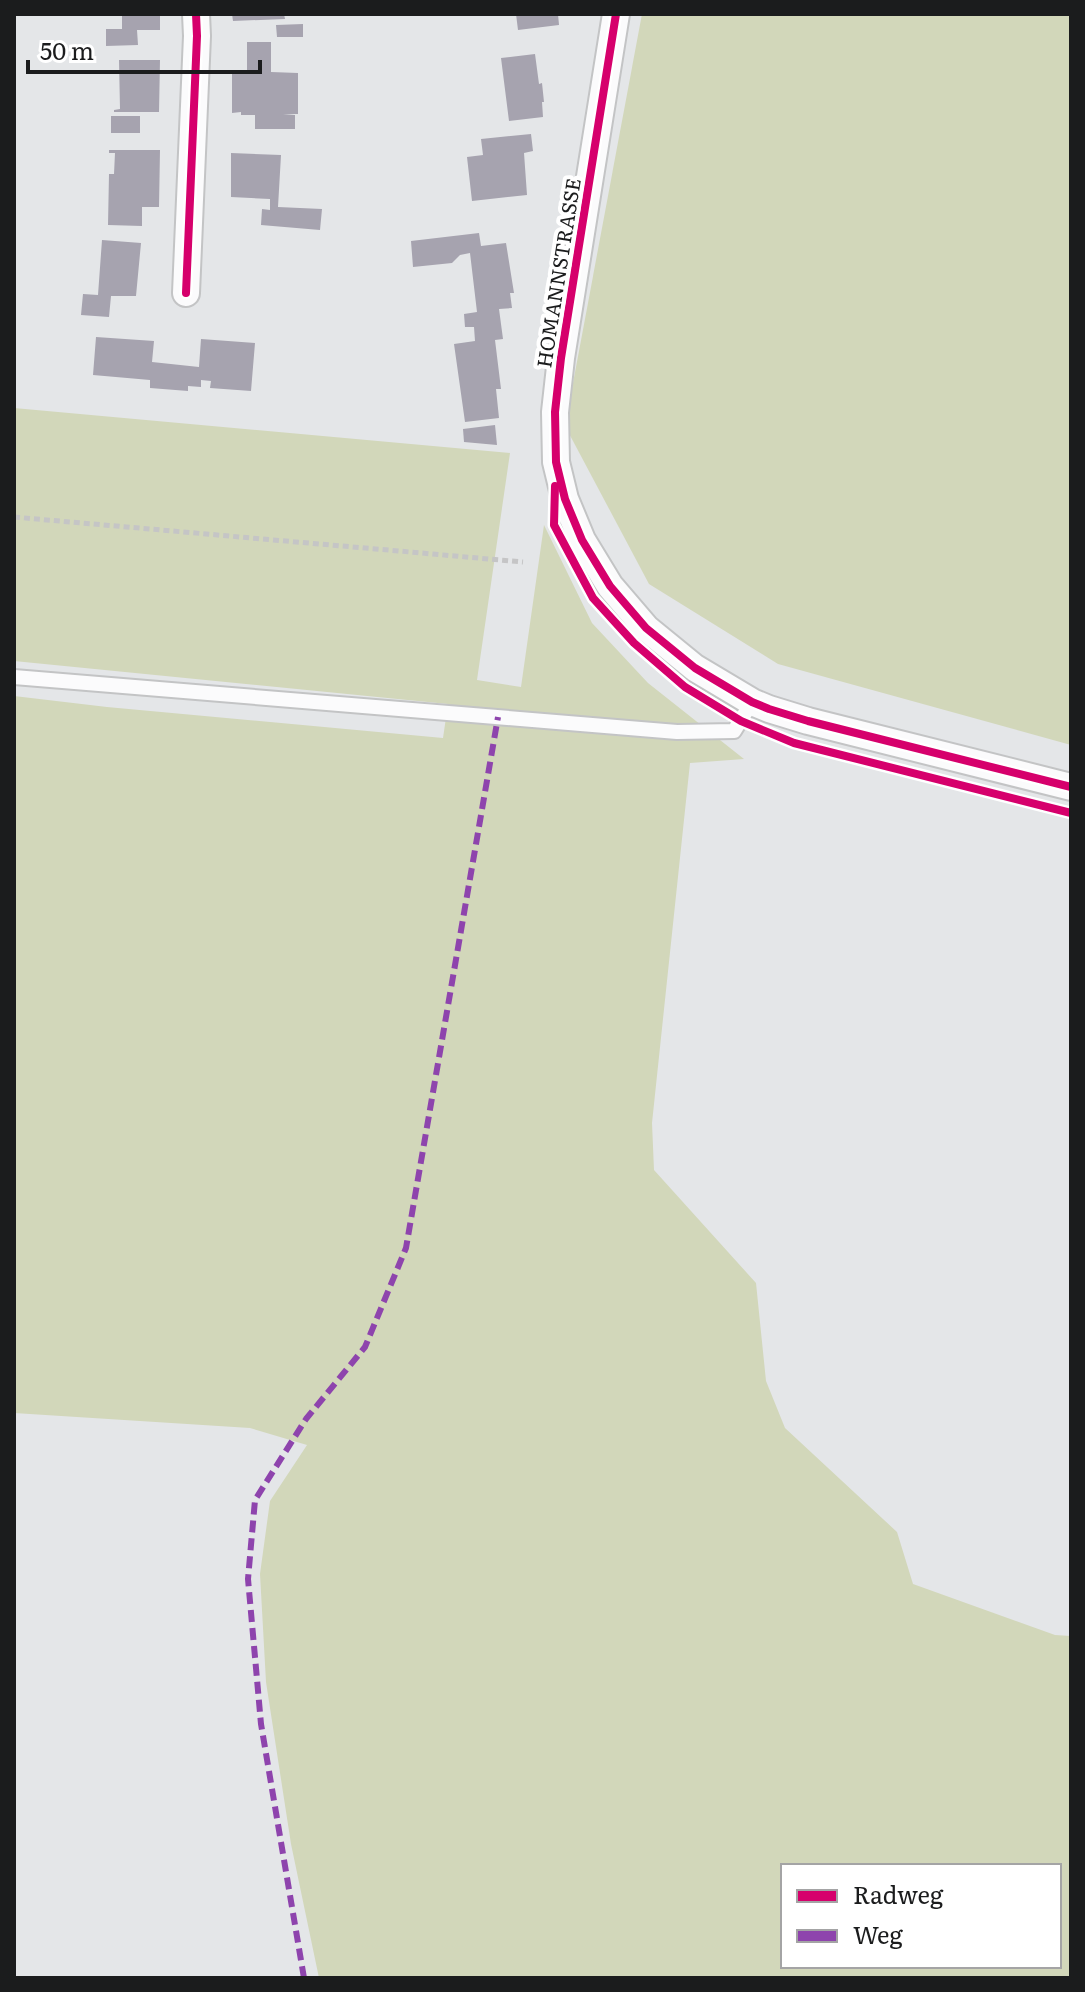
<svg xmlns="http://www.w3.org/2000/svg" width="1085" height="1992" font-family="Literata,serif">
<style>
.green{fill:#d2d7ba;fill-rule:evenodd}
.building{fill:#a6a3af}
.lines{fill:none;stroke-linecap:round;stroke-linejoin:round}
.service-casing{stroke:#c3c4c5;stroke-width:18}
.minor-casing{stroke:#c3c4c5;stroke-width:30}
.path{stroke:#c5c5c6;stroke-width:5;stroke-dasharray:6 4;stroke-linecap:butt}
.service{stroke:#fbfbfc;stroke-width:14}
.minor{stroke:#fbfbfc;stroke-width:26}
.quiet{stroke:#8e44ad;stroke-width:6;stroke-dasharray:12 6;stroke-linecap:butt}
.cycleway-casing{stroke:#fff;stroke-width:13}
.cycleway{stroke:#d6006c;stroke-width:8}
.labels{text-anchor:middle;stroke-width:8;stroke-linejoin:round;paint-order:stroke}
.street-label{font-size:20px;fill:#1b1c1d;stroke:#fff}
</style>
<rect width="100%" height="100%" fill="#e4e6e8"/>
<g class="green">
<polygon points="642,14 1071,14 1071,745 778,664 649,584 565,426"/>
<path d="M14 408 510 453 477 680 521 687 544 525 592 623 648 683 744 759 690 763 652 1123 654 1170 756 1283 766 1381 785 1428 897 1532 913 1584 1055 1635 1071 1636V1978H319L291 1844 266 1682 260 1574 270 1501 307 1445 250 1428 14 1413V696L107 707 443 738 448 704 14 661ZM783 1866H1059V1966H783Z"/>
</g>
<g class="building">
<polygon points="122,14 160,14 160,30 137,30 138,45 106,46 106,29 122,29"/>
<polygon points="232,14 284,14 285,19 233,21"/>
<polygon points="516,14 558,14 559,25 518,30"/>
<polygon points="303,24 303,37 277,37 276,25"/>
<polygon points="247,42 271,42 271,72 298,73 298,114 283,114 295,115 295,129 255,129 255,115 241,115 241,112 232,113 232,72 247,72"/>
<polygon points="535,54 539,84 542,83 544,102 542,102 543,117 509,121 501,58"/>
<polygon points="119,60 160,60 159,112 114,112 114,110 120,109"/>
<rect x="111" y="116" width="29" height="17"/>
<polygon points="531,134 533,151 524,153 527,195 472,201 467,157 483,155 481,139"/>
<polygon points="109,150 160,150 159,207 142,207 142,226 108,225 109,174 114,174 115,153 109,153"/>
<polygon points="231,153 281,155 278,207 322,209 320,230 261,225 262,209 270,210 270,199 231,197"/>
<polygon points="479,233 481,246 506,243 514,293 510,293 512,308 499,309 503,339 495,340 501,389 496,389 499,418 465,422 454,344 475,341 474,327 465,327 464,314 477,312 470,253 460,255 452,263 413,267 411,241"/>
<polygon points="102,240 141,243 136,296 111,296 109,317 81,315 83,294 98,295"/>
<polygon points="96,337 154,341 152,362 199,367 201,339 255,343 251,391 210,388 211,381 201,380 201,387 188,386 188,391 150,388 150,380 93,375"/>
<polygon points="495,425 497,445 464,442 463,429"/>
</g>
<g class="lines">
<defs>
<polyline id="service" points="14,677 677,732 734,731 752,702"/>
<g id="minor">
<polyline points="616,14 561,358 555,412 556,462 565,499 582,540 610,586 646,628 695,668 752,702 769,709 808,721 1071,787"/>
<polyline points="186,293 197,36 196,14"/>
</g>
</defs>
<use href="#service" class="service-casing"/>
<use href="#minor" class="minor-casing"/>
<polyline class="path" points="14,517 523,562"/>
<use href="#service" class="service"/>
<use href="#minor" class="minor"/>
<polyline class="quiet" points="304,1978 261,1724 248,1579 255,1500 306,1419 365,1347 406,1248 498,717"/>
<defs>
<g id="cycleway">
<polyline points="616,14 561,358 555,412 556,462 565,499 582,540 610,586 646,628 695,668 752,702 769,709 808,721 1071,787"/>
<polyline points="186,293 197,36 196,14"/>
<polyline points="555,486 554,525 593,598 634,643 685,687 741,721 794,743 1071,813"/>
</g>
</defs>
<use href="#cycleway" class="cycleway-casing"/>
<use href="#cycleway" class="cycleway"/>
</g>
<g class="labels">
<g class="street-label">
<text transform="translate(559 273) rotate(-81)" y="7">HOMANNSTRASSE</text>
</g>
</g>
<rect width="1085" height="1992" fill="none" stroke="#1b1c1d" stroke-width="32"/>
<rect x="781" y="1864" width="280" height="104" fill="#ffffff" stroke="#a4a4a5" stroke-width="2"/>
<rect x="797" y="1890" width="40" height="12" fill="#d6006c" stroke="#a4a4a5" stroke-width="2"/>
<text x="853" y="1904" font-size="24" fill="#1b1c1d">Radweg</text>
<rect x="797" y="1930" width="40" height="12" fill="#8e44ad" stroke="#a4a4a5" stroke-width="2"/>
<text x="853" y="1944" font-size="24" fill="#1b1c1d">Weg</text>
<path d="M28 60v12h232v-12" fill="none" stroke="#1b1c1d" stroke-width="4"/>
<text x="40" y="60" font-size="24" fill="#1b1c1d" stroke="#ffffff" stroke-width="6" paint-order="stroke">50 m</text>
</svg>
